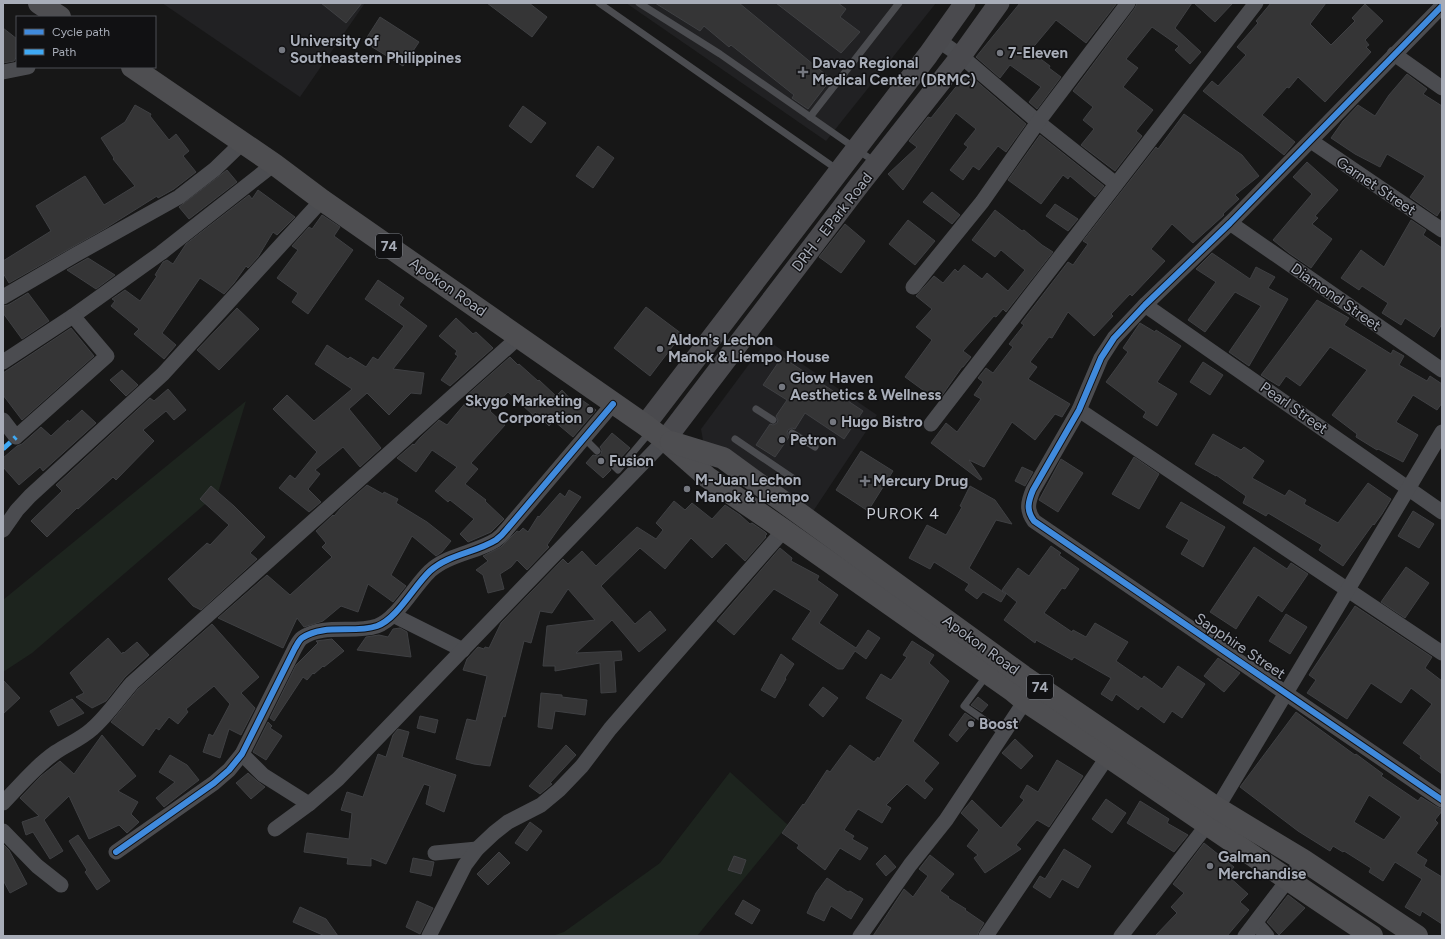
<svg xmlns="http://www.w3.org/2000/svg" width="1445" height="939" font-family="Figtree,sans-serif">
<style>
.built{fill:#212123}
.green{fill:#1d241e}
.building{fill:#353536;stroke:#3f4043;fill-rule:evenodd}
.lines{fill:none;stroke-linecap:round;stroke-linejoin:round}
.lane{stroke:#4b4c50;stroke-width:7}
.street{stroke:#4b4c50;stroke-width:15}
.secondary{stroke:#4a4a4e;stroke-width:21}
.highway{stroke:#4e4e51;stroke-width:22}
.quiet{stroke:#3fa9f5;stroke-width:5;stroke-dasharray:10 5;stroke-linecap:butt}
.cycleway-casing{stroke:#111113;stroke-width:8}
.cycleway{stroke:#408adc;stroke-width:6}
.poi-dot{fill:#757880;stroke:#111113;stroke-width:1.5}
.labels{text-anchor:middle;stroke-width:3;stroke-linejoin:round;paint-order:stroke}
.shield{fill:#111113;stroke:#7b7e86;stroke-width:1}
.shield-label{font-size:14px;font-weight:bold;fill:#a8adb8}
.poi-label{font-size:15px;font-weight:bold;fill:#a8adb8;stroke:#111113;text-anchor:start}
.street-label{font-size:15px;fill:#a8adb8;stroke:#111113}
.neighbourhood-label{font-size:16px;letter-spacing:1px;fill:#c9ccd4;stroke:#111113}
</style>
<rect width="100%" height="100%" fill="#171717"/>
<g class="built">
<polygon points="162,3 365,3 300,97"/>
<polygon points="626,3 936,3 826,141"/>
<polygon points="767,340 877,415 806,522 705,452 701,429"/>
</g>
<g class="green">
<polygon points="246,401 218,493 32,653 3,672 3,600"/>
<polygon points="730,772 788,825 697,936 552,936 564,932 660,863"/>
</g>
<g class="building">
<polygon points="321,3 362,3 346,23"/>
<polygon points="487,3 529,3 547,17 532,37"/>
<polygon points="655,3 739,3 831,79 808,109 792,98 794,95 731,45 729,47 704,26 700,31"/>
<polygon points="776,3 838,3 846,9 840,17 860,32 841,53"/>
<polygon points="1020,3 1117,3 1086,43 1056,20 1030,51 1050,66 1049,68 1061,77 1037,109 1029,102 1041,87 1010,65 1000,78 976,57"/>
<polygon points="1137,3 1192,3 1175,28 1201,52 1190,64 1175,50 1179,46 1152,27 1126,59 1138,68 1123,87 1153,110 1136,131 1142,136 1115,171 1081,145 1094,129 1083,120 1093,107 1073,91 1135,8"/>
<polygon points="1194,3 1233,3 1215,22"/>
<polygon points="1271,3 1326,3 1310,24 1331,45 1355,21 1352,18 1365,4 1383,21 1365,40 1369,45 1366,47 1371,52 1325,102 1298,77 1289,88 1287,87 1262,115 1295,142 1284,155 1203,91 1212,81 1218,86 1246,55 1237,47 1258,23 1256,21"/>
<polygon points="380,17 419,42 403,66 364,42"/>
<polygon points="3,28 17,39 17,56 14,61 3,63"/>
<polygon points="967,73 1026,124 1006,152 998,146 979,170 973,166 963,180 950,170 968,147 964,144 976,129 956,113 903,190 888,174 917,147 909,141 928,117 931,118"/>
<polygon points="1407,74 1427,89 1423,94 1442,106 1442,208 1437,216 1410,197 1425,176 1387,154 1380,167 1355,154 1331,138 1343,121 1358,105 1375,116 1389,95"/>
<polygon points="135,105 151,114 150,116 169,140 176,134 189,151 183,156 196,172 174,189 158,198 157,196 106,228 9,283 3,273 3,261 51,231 36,206 85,176 104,205 135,186 113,159 114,158 101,138 125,122"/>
<polygon points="523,106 546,123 531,143 509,126"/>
<polygon points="1184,114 1242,155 1259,176 1235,195 1239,199 1223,214 1224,215 1193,243 1172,224 1151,249 1165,261 1132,296 1130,294 1111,314 1113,316 1094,336 1068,312 1052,338 1049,337 1030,362 1037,367 1028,379 1070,404 1062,417 1055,414 1035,440 1012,422 984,467 969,460 982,479 980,480 931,443 946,423 957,432 981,399 974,395 983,382 978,378 986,368 993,373 1013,347 1009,344 1024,325 1021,323 1068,262 1073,265 1088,244 1083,241 1156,147 1158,149"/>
<polygon points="1040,135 1104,186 1095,197 1070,176 1068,179 1063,175 1041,204 1008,180"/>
<polygon points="598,146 614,158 593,188 576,176"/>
<polygon points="1307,162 1338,190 1315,216 1318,218 1312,224 1332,239 1311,268 1289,253 1273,240 1312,194 1293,177"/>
<polygon points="227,170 237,182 189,219 179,207"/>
<polygon points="258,190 295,217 277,235 273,232 258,257 248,268 246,266 234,283 224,294 200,278 162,333 176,345 164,359 134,334 139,329 111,306 115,301 112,299 125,290 140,301 157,276 155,275 163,262 167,260 173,264 186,244 249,195 252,199"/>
<polygon points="932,192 960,215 952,224 923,202"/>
<polygon points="1055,204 1078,219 1068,231 1046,216"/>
<polygon points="995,210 1022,231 1024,230 1042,245 1053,252 1006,312 1003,309 996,317 994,316 963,351 971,357 963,367 962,367 938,401 905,377 932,340 916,327 932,309 916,296 934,276 943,283 955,269 958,272 964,265 982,279 987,273 1008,291 1025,270 1001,250 995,257 972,240"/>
<polygon points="322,215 340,227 334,236 353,250 308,314 292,302 298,293 277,278 298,250 292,246 309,227 312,229"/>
<polygon points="908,220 935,241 915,265 889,244"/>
<polygon points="1411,220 1426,230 1423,235 1442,248 1442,324 1434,337 1405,318 1401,325 1382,313 1388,303 1362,286 1359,290 1341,278 1361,250 1384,267"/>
<polygon points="845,224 865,241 841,273 819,257"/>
<polygon points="1212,253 1250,279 1256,267 1275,277 1268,288 1288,299 1249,366 1229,352 1261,306 1235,292 1205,332 1188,320 1216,282 1196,269"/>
<polygon points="88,258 115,275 96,289 67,270"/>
<polygon points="378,280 404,298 399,305 427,326 393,369 424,373 421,394 411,393 389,415 367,393 349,409 381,448 360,467 343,447 315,470 320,474 308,489 321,502 309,512 279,488 290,475 295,479 317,452 273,409 287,395 314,421 352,389 315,364 327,345 348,359 350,357 366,367 373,357 378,360 404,326 365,299"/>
<polygon points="28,293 49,321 22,339 3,313 3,306 8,305"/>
<polygon points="1317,300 1349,318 1344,325 1391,354 1393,350 1404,356 1399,365 1427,381 1430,376 1442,384 1442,403 1437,410 1413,395 1396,422 1418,435 1403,462 1378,449 1377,450 1356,437 1357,434 1332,415 1367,370 1330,347 1300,386 1286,376 1279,386 1261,375"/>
<polygon points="646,307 682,334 650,376 614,348"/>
<polygon points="237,308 259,329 219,370 197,350"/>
<polygon points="456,318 473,334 476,332 493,348 450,386 441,380 458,356 455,354 457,351 439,336"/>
<polygon points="1140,323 1155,332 1156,330 1181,346 1157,382 1177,394 1157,426 1143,417 1146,412 1106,382 1128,352 1123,348"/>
<polygon points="71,328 94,356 22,420 3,395 3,373"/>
<polygon points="510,357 518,365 519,364 538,381 539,380 556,396 562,390 575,404 579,398 596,410 573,437 554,421 549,426 535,412 533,415 508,392 490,411 505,425 471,463 478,469 465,484 486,500 485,501 504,519 491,532 468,542 460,534 474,519 450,500 448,502 435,491 457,467 432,450 416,472 397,458 413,444 414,445 420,438 439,420 447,425 468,400 465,397"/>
<polygon points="782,357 863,411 844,439 805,413 795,429 792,428 788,430 787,433 789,437 775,457 756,445 770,424 773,425 777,423 778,420 776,416 787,400 763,385"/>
<polygon points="1203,362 1223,375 1210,395 1190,382"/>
<polygon points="122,370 138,385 126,396 110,380"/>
<polygon points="168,389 186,410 174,420 166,411 143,430 154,441 116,480 113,477 78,509 77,508 47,537 31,521 62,491 56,485 150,398 154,401"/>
<polygon points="82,410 96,423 43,471 40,467 19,485 3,467 3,458 17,446 22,444 41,427 51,436 68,420 69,422"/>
<polygon points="612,433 630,448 617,462 613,461 610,463 609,467 611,470 603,478 586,463 593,455 598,456 601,454 602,450 600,447"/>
<polygon points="1213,434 1241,450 1244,447 1264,461 1252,478 1285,496 1289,490 1306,500 1304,504 1338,523 1368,483 1391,499 1382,514 1374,525 1373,524 1343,566 1319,550 1322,545 1268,513 1266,516 1243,503 1246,496 1216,475 1216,476 1195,464"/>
<polygon points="861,451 893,471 868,511 836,490"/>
<polygon points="1134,457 1159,474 1139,509 1112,494"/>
<polygon points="1061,459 1083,473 1058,512 1039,500"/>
<polygon points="1022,467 1033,472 1025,486 1015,481"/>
<polygon points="367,485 383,494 384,492 398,499 396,503 427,522 451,541 442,552 436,556 412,536 391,575 406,586 393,602 368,584 358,612 341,606 323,621 304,627 297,618 283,648 218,618 267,575 290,595 332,557 322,547 326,543 316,531 333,515 334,516 341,508"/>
<polygon points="211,486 234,506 265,537 250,553 257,559 201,610 193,606 168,579 207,543 210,545 229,525 200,499"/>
<polygon points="970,486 995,500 1012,524 996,520 969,568 1006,594 1001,602 983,592 977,599 965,590 969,584 934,562 930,569 909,558 927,525 946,535 962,507 960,506"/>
<polygon points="569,490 581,497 547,545 549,547 527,570 517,560 511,567 500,574 504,589 488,593 483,575 476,570 488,561 483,556 501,547 517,531 519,532 523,528 528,532 538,516 539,517 560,493 565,497"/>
<polygon points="674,501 685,510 692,503 712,519 725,505 740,515 750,524 752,523 765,532 767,534 765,536 766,537 745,561 726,543 712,558 691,538 665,569 640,548 601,586 635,624 650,611 666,630 639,652 612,620 576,653 621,651 622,660 614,661 616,692 601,693 600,663 555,671 555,666 543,666 547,626 595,620 568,589 552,613 540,611 531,643 524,641 505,717 503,716 490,766 474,764 456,759 467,719 476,721 487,676 463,670 467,659 478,647 484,649 485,647 489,648 501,623 563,559 568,564 582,551 596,566 637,527 656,539 663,530 656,523"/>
<polygon points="1181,502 1225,527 1203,567 1181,554 1189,540 1166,527"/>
<polygon points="1413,511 1434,524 1419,548 1398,536"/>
<polygon points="1051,546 1061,553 1059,555 1079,569 1065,589 1062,588 1044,613 1072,632 1073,630 1086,637 1095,623 1128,642 1116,661 1142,679 1144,676 1162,689 1178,666 1205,684 1182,718 1172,711 1164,723 1141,706 1138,710 1116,694 1112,701 1101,694 1111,678 1074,657 1072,660 1036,640 1035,643 1004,620 1017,602 1002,590 1018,568 1029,576"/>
<polygon points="1254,547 1287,569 1291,563 1308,574 1282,612 1258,595 1236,629 1210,612"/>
<polygon points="780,548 792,558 791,561 819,576 817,580 838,595 819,623 856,648 868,630 880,638 866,659 855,651 843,669 838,669 792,639 811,611 774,589 734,635 717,621"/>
<polygon points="1406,567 1429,583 1405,618 1381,602"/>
<polygon points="1355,606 1432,657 1425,668 1442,681 1442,774 1420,758 1421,756 1403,743 1432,704 1411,688 1401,703 1371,683 1347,719 1307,693 1316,680 1309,675"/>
<polygon points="1286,614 1307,627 1290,654 1269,641"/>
<polygon points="212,624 259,677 241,693 255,708 241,735 229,729 220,758 203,752 209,734 213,736 230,704 214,686 186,709 188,712 178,724 169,717 159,730 156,728 143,746 111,722 138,689"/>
<polygon points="400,628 407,632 411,657 357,650 366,637 379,635 388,637 393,629"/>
<polygon points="108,638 122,654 123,652 124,653 137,642 149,655 125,677 106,701 92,708 76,697 84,693 70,673"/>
<polygon points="332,639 344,651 324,667 323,666 314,674 313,673 307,680 303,677 274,721 270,718 296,665 318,643 316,641"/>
<polygon points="912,641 934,655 929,663 949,681 913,741 939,763 924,781 933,789 925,799 907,784 886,805 891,808 882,823 858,809 844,830 854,836 852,839 868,848 860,860 840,848 825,870 797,848 799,845 782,833 803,804 804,805 827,770 830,772 850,745 874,762 878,757 879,759 903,720 866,698 881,674 891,680 907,657 903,655"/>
<polygon points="781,654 794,664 785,678 786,679 775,698 761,690"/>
<polygon points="1218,658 1240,673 1224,692 1204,676"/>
<polygon points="3,680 20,698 3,714"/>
<polygon points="823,687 838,698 823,717 809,705"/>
<polygon points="541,693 562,695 562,697 587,700 585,715 555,711 552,729 538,727"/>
<polygon points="978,697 988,705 982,712 971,705"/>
<polygon points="72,699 84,713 58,726 50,711"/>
<path d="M1296 712 1355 755 1356 754 1383 774 1381 776 1418 801 1421 797 1437 807 1442 809V811L1435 820 1438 823 1416 853 1427 860 1424 866 1442 877V924L1422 911 1420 916 1405 907 1422 879 1395 862 1383 881 1369 872 1371 868 1344 851 1343 852 1333 846 1330 851 1298 831 1240 787ZM1369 795 1401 817 1384 840 1354 822Z"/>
<polygon points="965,713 975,720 957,742 949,735"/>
<polygon points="420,716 438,720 435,733 417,728"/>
<polygon points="268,722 272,726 270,728 282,736 266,760 253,752"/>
<polygon points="398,729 409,732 402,757 456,775 444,812 426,804 430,786 424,784 386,864 371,858 371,866 347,864 348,858 304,852 307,833 349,839 352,813 341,810 347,792 363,797 378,754 386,757 393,735"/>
<polygon points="102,735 136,776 118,791 138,802 131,814 139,822 127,833 119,825 89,839 69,796 44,820 63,851 50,859 33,832 26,835 22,822 39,816 20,798 41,776 60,761 74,774"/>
<polygon points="1015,739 1033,756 1021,769 1002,753"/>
<polygon points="566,745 576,755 550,783 552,784 540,794 529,786"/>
<polygon points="170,755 187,765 199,780 164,807 156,798 175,782 159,772"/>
<polygon points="1057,760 1083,776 1076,787 1049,827 1037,820 1016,845 1021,849 985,873 974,858 978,855 967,846 979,830 961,813 972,800 1001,828 1024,800 1020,797 1027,785 1038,792"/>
<polygon points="248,773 257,781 265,787 251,799 236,783"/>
<polygon points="1106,799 1126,813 1112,833 1092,819"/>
<polygon points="1140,801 1169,819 1167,823 1188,835 1174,852 1127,823"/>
<polygon points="530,822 542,831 527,851 515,843"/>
<polygon points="78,835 110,881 97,890 85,872 87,870 69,841"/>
<polygon points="1204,843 1234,867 1227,875 1248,894 1240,902 1249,910 1227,936 1155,936 1177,913 1171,907 1184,893 1173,884"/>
<polygon points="3,844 9,850 27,884 10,893 3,880"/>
<polygon points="1064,849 1091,866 1078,888 1062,879 1050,898 1033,887 1040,876 1045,879"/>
<polygon points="499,852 510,863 488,885 477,874"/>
<polygon points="885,855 896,867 886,876 876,864"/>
<polygon points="930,855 954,874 940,891 949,897 948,898 966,909 965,910 984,923 979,931 977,936 873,936 904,889 913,897 928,876 919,869"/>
<polygon points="734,856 746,860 741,874 728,870"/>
<polygon points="413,858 434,862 431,876 410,872"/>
<polygon points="827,878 848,892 850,891 863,899 851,919 831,906 824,921 807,913 816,893"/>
<polygon points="1288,895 1305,908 1279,935 1267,922"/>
<polygon points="743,900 760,910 752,924 735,914"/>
<polygon points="417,901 433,908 420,934 406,927"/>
<polygon points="300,907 326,919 338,936 325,936 293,922"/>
</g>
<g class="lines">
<g class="lane">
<polyline points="599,3 838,170"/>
<polyline points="639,3 720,54 875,162"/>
<polyline points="810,117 899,3"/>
<polyline points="756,409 773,420"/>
<polyline points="792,433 815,447"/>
<polyline points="584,438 597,451"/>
<polyline points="735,439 794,479"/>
<polyline points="614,466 618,470 650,432"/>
<polyline points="987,675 964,706 1003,733"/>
</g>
<g class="street">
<path d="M1442 6 1230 223 1145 305 1114 338 1101 358 1079 410 1033 490C1028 502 1026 510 1034 521L1442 800"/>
<polyline points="938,40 961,56 1038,122 1116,184"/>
<polyline points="1394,54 1442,88"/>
<polyline points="3,72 28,67"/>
<polyline points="1311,141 1442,230"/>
<polyline points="1230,223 1442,370"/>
<polyline points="913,287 982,202 1038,122 1128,3"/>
<polyline points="3,297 75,255 179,197 215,169 242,143"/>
<polyline points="1145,305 1442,512"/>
<polyline points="3,362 73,316 161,253 274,164"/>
<polyline points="1079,410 1442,653"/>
<polyline points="3,420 16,437 107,356 73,316"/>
<polyline points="931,424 1256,3"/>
<polyline points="3,530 17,510 30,496 163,374 322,200"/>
<polyline points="393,615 463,650"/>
<polyline points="242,754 263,775 309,804"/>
<path d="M3 803C20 785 36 766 56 752 68 744 81 739 92 729 107 716 119 698 132 683L519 337"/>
<polyline points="275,829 309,804 338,779 665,440"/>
<polyline points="3,831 37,866 61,885"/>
<path d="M116 852 214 783 229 770 242 754 295 648C297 645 299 640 302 638 324 623 354 634 377 626 397 619 414 586 430 571 449 554 475 553 496 540 500 537 504 533 507 529L613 404"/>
<polyline points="435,853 477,849"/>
<polyline points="1256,923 1267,936"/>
<polyline points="429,936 465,865 477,849 494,833 508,822 541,805 559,790 582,766 610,729 642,692 784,530"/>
<polyline points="860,936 910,865 946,820 1025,701"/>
<polyline points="986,936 1108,756"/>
<polyline points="1121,936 1207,825 1442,432"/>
<polyline points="1245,936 1303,860"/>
</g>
<g class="secondary">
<polyline points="645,425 928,55 965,3"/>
<polyline points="665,440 860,184 961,56 999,3"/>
</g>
<g class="highway">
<polyline points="39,3 60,17"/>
<path d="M132 67 274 164 322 200 645 425 665 440 707 477 784 530 1013 691 1025 701C1142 778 1255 859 1372 936"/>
<polyline points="671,442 723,458 1023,676 1217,808 1303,860 1417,936"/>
</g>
<polyline class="quiet" points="3,449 16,437"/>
<defs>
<g id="cycleway">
<path d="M1442 6 1230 223 1145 305 1114 338 1101 358 1079 410 1033 490C1028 502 1026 510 1034 521L1442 800"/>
<path d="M116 852 214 783 229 770 242 754 295 648C297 645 299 640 302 638 324 623 354 634 377 626 397 619 414 586 430 571 449 554 475 553 496 540 500 537 504 533 507 529L613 404"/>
</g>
</defs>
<use href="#cycleway" class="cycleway-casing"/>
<use href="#cycleway" class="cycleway"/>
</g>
<g class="poi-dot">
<circle cx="282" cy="50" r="4"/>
<circle cx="1000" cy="53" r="4"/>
<path d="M801 66h4v4h4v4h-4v4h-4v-4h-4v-4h4z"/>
<circle cx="660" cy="349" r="4"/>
<circle cx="782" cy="387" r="4"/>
<circle cx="590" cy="410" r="4"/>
<circle cx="833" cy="422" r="4"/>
<circle cx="782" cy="440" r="4"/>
<circle cx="601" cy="461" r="4"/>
<path d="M863 475h4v4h4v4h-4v4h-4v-4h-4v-4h4z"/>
<circle cx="687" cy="489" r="4"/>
<circle cx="971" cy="724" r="4"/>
<circle cx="1210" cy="866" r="4"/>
</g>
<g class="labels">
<g class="shield">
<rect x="376" y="234" width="26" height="24" rx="3"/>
<rect x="1027" y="675" width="26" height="24" rx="3"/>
</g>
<g class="shield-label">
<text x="389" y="251">74</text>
<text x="1040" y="692">74</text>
</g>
<g class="poi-label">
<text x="290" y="46">University of<tspan x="290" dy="17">Southeastern Philippines</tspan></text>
<text x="1008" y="58">7-Eleven</text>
<text x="812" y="68">Davao Regional<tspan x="812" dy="17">Medical Center (DRMC)</tspan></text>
<text x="668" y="345">Aldon's Lechon<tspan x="668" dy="17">Manok &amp; Liempo House</tspan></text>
<text x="790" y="383">Glow Haven<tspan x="790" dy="17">Aesthetics &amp; Wellness</tspan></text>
<text x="582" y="406" text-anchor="end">Skygo Marketing<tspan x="582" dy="17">Corporation</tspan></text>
<text x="841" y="427">Hugo Bistro</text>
<text x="790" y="445">Petron</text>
<text x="609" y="466">Fusion</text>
<text x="695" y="485">M-Juan Lechon<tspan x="695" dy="17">Manok &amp; Liempo</tspan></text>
<text x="873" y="486">Mercury Drug</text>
<text x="979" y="729">Boost</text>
<text x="1218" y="862">Galman<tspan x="1218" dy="17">Merchandise</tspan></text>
</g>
<g class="street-label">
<text transform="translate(1376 186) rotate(34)" y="5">Garnet Street</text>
<text transform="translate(832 222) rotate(-52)" y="5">DRH - EPark Road</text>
<text transform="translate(448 287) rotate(35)" y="5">Apokon Road</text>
<text transform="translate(1336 297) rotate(35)" y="5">Diamond Street</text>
<text transform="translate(1294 408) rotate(35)" y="5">Pearl Street</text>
<text transform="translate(981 645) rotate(36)" y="5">Apokon Road</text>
<text transform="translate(1240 646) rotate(34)" y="5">Sapphire Street</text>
</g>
<g class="neighbourhood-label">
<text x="903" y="519">PUROK 4</text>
</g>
</g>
<rect width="1445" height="939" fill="none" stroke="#a8adb8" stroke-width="8"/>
<rect x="16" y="16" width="140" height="52" fill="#111113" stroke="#4d4f55"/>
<rect x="24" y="29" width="20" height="6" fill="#408adc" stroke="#4d4f55"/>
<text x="52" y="36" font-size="12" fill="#a8adb8">Cycle path</text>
<rect x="24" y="49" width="20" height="6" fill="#3fa9f5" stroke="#4d4f55"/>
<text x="52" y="56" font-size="12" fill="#a8adb8">Path</text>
</svg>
